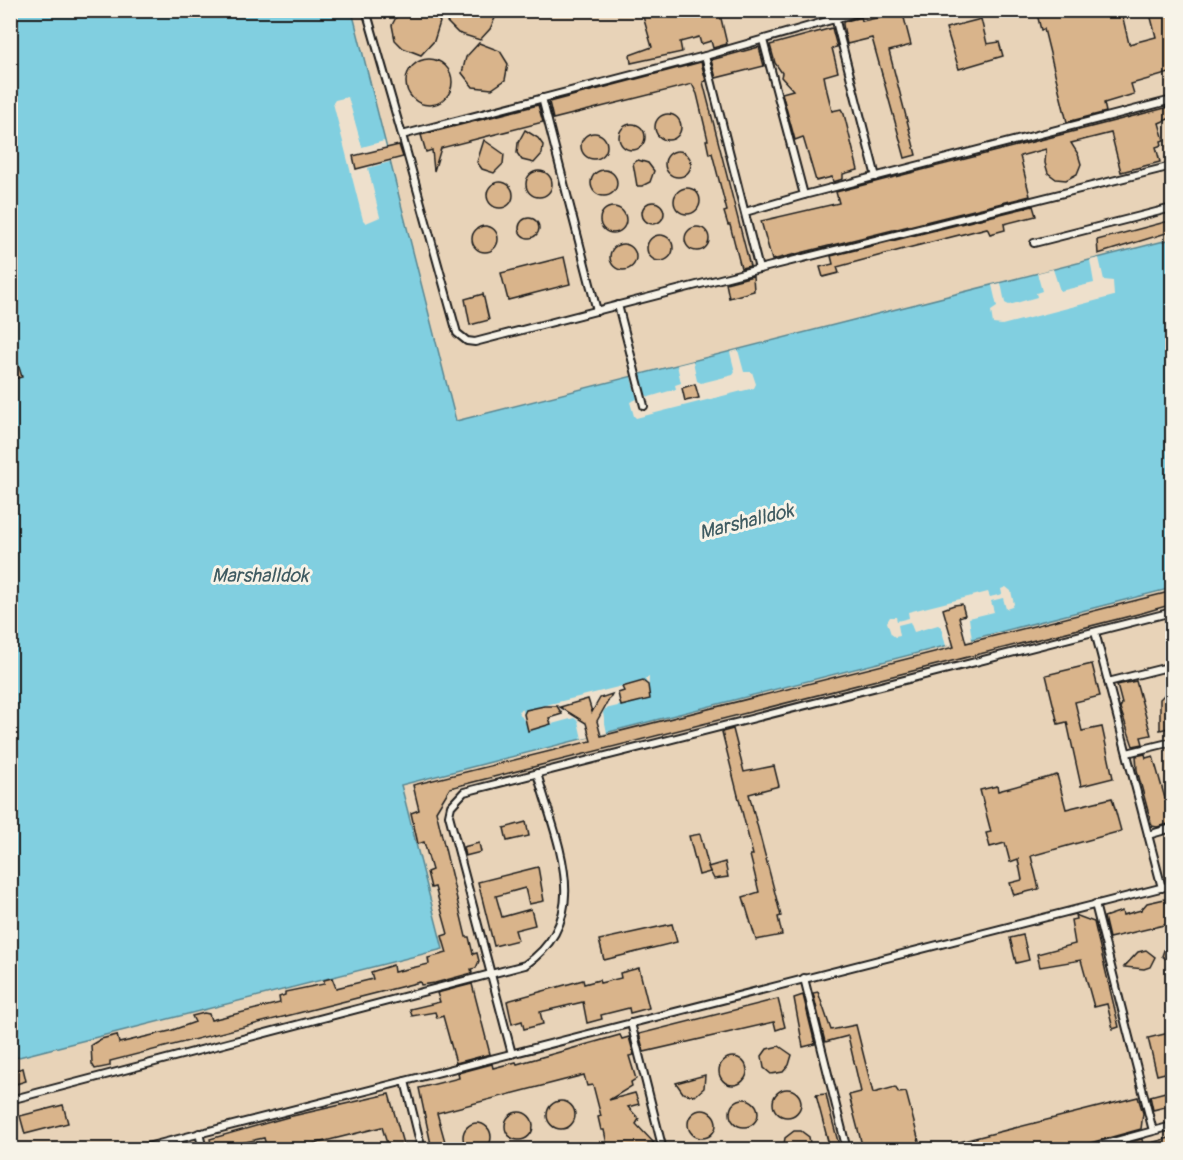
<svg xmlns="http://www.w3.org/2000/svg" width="1183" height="1160" font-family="Pangolin,sans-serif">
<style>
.built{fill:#e8d3b8}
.water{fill:#81cfe0;stroke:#598792;stroke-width:1.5}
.pier{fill:#eee0cc}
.building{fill:#d9b48b;stroke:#1c1c1c;stroke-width:1.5}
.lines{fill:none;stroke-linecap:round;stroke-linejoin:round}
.service-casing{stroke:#1c1c1c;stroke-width:10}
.service{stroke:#f7f3e8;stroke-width:6}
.labels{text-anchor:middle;stroke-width:6;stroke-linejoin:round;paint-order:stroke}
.water-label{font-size:20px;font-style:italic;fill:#3f5b61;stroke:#f7f3e8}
</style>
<rect width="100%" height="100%" fill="#eee0cc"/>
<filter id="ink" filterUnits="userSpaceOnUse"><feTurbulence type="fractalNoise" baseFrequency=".0167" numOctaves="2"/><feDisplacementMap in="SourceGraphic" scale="12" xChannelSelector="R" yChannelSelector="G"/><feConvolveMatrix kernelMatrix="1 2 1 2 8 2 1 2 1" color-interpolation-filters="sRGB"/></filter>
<g filter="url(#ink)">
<g class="built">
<polygon points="352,11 1172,11 1172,239 456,421"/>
<polygon points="1172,589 1172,1149 11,1150 11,1059 443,949 401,785"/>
</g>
<polygon class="water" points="11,11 352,11 456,421 1172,239 1172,588 401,785 443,949 11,1059"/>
<g class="pier">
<polygon points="348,97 362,147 384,141 390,162 368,168 380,217 366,223 363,220 333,103 335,100"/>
<polygon points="1099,258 1104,280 1113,281 1114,296 1002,325 993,324 991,311 997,307 992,285 1001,283 1005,303 1009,305 1037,297 1036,293 1042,291 1037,273 1053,269 1060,291 1094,283 1090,260"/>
<polygon points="738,350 744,372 752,372 756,384 754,388 636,418 634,416 630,402 637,399 631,377 641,375 645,394 649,397 676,389 675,385 681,383 677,365 693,361 697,381 701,383 733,375 735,372 730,352"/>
<polygon points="1006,587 1011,591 1014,604 1012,607 1006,609 1003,598 991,601 994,612 969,618 972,640 946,646 941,627 938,625 914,632 910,622 898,625 900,636 895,637 891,634 887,622 890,617 896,617 897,621 909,618 908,612 988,592 990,597 1002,594 1001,589"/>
<polygon points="649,677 648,699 605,709 603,713 607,733 582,739 578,721 574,718 530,730 518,711 523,709 524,719 526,710 638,682 643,681 647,684 645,679"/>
</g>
<g class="building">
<polygon points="400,10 430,10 440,22 434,41 421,55 403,48 395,40 392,25"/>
<polygon points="449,10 495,10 495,18 490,29 480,40 458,33 447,22"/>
<polygon points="653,10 672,10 673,17 697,10 719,10 727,44 713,48 711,41 701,44 699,37 680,42 682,52 631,63 630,55 652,47 642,13"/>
<polygon points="889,10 902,10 911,45 889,51 916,155 905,158 872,38 847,44 843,25 843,22 861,17 862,21 890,15"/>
<polygon points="1036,10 1121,10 1129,44 1156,37 1149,10 1173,10 1173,72 1131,84 1134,94 1104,103 1106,112 1067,122 1044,29 1041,30"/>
<polygon points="981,19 987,44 999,42 1003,56 959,69 946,28"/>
<polygon points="832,28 837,47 832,48 838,72 824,76 827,91 832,111 841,109 844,114 858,170 843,174 843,179 833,182 832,177 816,181 803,137 795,140 782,93 793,90 781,77 782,73 775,63 770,45"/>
<polygon points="479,43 500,51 508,64 505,80 492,89 473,87 462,73 466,57"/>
<polygon points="759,47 764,66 716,78 711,60"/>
<circle cx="429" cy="82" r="23"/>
<polygon points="701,62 706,81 703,82 750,266 741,268 730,225 728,225 724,212 727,211 712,153 709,154 706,140 708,140 697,94 692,84 553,119 549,102"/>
<polygon points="538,105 543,122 441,148 434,171 432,150 426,152 421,135"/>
<polygon points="1173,106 1173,117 1159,123 1164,140 1161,141 1162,145 1156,147 1160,162 1121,172 1111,133 1071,143 1078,154 1081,164 1077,174 1066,180 1056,179 1048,173 1045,163 1046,149 1020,156 1030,196 772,260 761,221 839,203 836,192"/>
<circle cx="668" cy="127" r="13"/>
<circle cx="632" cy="137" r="13"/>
<polygon points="525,130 538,138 543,145 542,154 534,163 522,160 517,153 518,143"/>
<circle cx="594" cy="146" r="13"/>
<polygon points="484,140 504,154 503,164 494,173 482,169 477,162"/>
<polygon points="399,145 403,157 356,169 353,156"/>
<circle cx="678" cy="164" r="13"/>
<polygon points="638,160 648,163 654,171 650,182 642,186 637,186 633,163"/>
<circle cx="604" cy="183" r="13"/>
<circle cx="539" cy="184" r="13"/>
<circle cx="500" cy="195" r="13"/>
<circle cx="687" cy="201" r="13"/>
<circle cx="653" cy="213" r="11"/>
<polygon points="1033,206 1036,216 1004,224 1005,230 990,234 987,228 904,249 837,267 839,273 823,277 820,267 833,264 831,256"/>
<circle cx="613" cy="220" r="13"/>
<circle cx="529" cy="228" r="10"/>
<polygon points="1173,220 1173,231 1098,254 1097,240"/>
<circle cx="485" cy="239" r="13"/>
<circle cx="697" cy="239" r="12"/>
<circle cx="660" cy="248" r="13"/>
<circle cx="623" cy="257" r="13"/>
<polygon points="564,257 570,284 508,300 501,273"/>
<polygon points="753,276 754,291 729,298 726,283"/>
<polygon points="483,294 489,320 470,325 465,299"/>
<polygon points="10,348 13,348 22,377 10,380"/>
<polygon points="695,384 699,398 685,401 682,388"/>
<polygon points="1173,591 1173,604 1142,613 450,788 436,811 466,937 469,937 473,954 477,953 479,961 476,968 471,969 472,973 435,983 421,985 420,982 110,1061 110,1066 95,1069 92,1064 91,1045 101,1039 117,1035 119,1043 170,1031 195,1022 192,1016 204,1013 209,1014 211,1020 280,1003 279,997 285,995 285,992 324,984 324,980 332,978 336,988 373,979 371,972 393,965 394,972 429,964 428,958 447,953 442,936 448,934 435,887 431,888 427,872 432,870 424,842 418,844 411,813 419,810 413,785 591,741 586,723 560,707 588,699 592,712 600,698 612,694 597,721 601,736 954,647 943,609 954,605 962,604 965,615 959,617 966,643"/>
<polygon points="1092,664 1100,696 1075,702 1082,731 1102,727 1113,778 1081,786 1067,722 1058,724 1046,675"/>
<polygon points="643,681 648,685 650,699 621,706 618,693 624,691 622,687"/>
<polygon points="1136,681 1151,735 1141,737 1143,744 1133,746 1120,708 1122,704 1117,685"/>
<polygon points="1173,686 1173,727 1160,730 1160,699"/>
<polygon points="544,706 557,706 562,714 549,718 551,724 528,731 524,714 526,710"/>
<polygon points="733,729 744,772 774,766 779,786 749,794 781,916 778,917 782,935 756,940 743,897 759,892 750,855 753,855 722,732"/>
<polygon points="1145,754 1146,758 1153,756 1172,823 1157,827 1152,826 1137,770 1136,756"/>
<polygon points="1057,775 1066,809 1112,798 1121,831 1031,856 1039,889 1014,895 1010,883 1022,880 1018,859 1010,862 1005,843 990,847 986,833 991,832 980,790 997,786 998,791"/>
<polygon points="526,822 529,836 507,841 504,828"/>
<polygon points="700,834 710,872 699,875 689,836"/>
<polygon points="479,843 481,852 465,856 463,847"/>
<polygon points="725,862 728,877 714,879 708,867"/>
<polygon points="538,867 544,901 529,904 525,888 496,896 502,917 531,909 535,925 515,930 518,940 494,946 478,882"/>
<polygon points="1165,899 1166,903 1173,900 1173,923 1109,938 1104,917 1122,911 1123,915 1141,910 1147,903"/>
<polygon points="1075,915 1094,922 1119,1027 1113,1029 1107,1004 1094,1007 1081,960 1040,967 1037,954 1075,944 1071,920 1076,919"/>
<polygon points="672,924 677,942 604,960 599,940"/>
<polygon points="1171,930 1173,930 1173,964 1162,956"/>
<polygon points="1023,935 1029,960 1016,963 1010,938"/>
<polygon points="1146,950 1155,957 1150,967 1144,969 1124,967 1138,952"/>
<polygon points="639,968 649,1008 630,1013 629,1008 601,1015 602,1019 587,1023 583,1002 540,1012 543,1024 524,1029 522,1021 512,1024 507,1001 583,980 584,984 599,980 600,983 621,978 620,973"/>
<polygon points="472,984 490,1054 456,1063 443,1016 437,1018 435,1012 412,1016 410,1009 440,1002 437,993"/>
<polygon points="818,992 831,1030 856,1025 873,1093 895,1087 899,1093 906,1092 921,1149 863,1149 849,1095 861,1092 848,1036 825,1042 813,993"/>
<polygon points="803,995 815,1044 803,1047 794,998"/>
<polygon points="778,999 785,1027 776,1030 774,1022 644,1052 639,1034"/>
<polygon points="1173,1032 1173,1071 1157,1075 1148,1038"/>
<polygon points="620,1035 622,1039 629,1037 634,1055 629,1056 636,1079 631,1082 632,1086 609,1100 635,1093 639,1104 628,1107 639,1119 636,1124 654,1143 643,1146 644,1149 608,1149 604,1130 601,1130 598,1117 601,1116 593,1085 587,1086 584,1075 437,1113 447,1149 432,1149 419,1088 459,1078 458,1073 492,1064 493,1068 516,1062 517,1064"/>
<polygon points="779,1046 792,1055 789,1065 783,1072 771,1074 764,1068 762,1056 767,1049"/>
<circle cx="733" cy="1071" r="14"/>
<polygon points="23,1068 26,1081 16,1084 12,1071"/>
<polygon points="705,1075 704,1088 695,1096 683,1093 676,1083"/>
<circle cx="787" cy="1103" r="14"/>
<polygon points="1173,1090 1173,1105 1153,1110 1150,1096"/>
<polygon points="389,1094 403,1144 388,1147 382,1127 293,1149 267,1149 264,1138 212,1149 210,1139 288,1117"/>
<polygon points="826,1094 830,1112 840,1149 830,1149 816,1095"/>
<polygon points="1138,1097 1143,1113 1141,1129 1090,1143 1064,1149 943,1149 943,1146"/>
<circle cx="744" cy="1113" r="14"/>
<circle cx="561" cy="1115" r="14"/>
<polygon points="63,1105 68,1123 25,1134 20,1116"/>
<circle cx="702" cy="1124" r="14"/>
<circle cx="519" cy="1126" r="14"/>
<circle cx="477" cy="1137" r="14"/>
<polygon points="794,1131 801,1131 809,1137 811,1149 783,1149 785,1138"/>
<polygon points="1173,1137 1173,1149 1105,1149 1142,1139 1143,1145"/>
</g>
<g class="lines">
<defs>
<g id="service">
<polyline points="366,10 402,135 705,56 866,10"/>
<polyline points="836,21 876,177"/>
<polyline points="705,56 759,269 1172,166"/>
<polyline points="542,98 597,311"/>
<polyline points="402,135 457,333 467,341 475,342 759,269"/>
<polyline points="804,195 1172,100"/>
<polyline points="745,212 804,195 763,40"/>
<polyline points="1034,243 1172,208"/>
<polyline points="618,305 644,406"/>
<polyline points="1095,632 1162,888"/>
<polyline points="1108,682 1172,666"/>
<polyline points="1127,753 1172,742"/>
<polyline points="1148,835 1172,828"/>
<polyline points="1095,904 1153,1131"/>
<polyline points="804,978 847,1150"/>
<polyline points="631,1023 663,1150"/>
<polyline points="512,1054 449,815 451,806 464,792 1172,612"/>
<polyline points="405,1081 422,1150"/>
<path d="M10 1100 525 965C596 917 555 839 537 773"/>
<polyline points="199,1133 203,1150"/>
<polyline points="135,1150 1172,885"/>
<polyline points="407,1150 421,1146"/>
<polyline points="1083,1150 1172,1126"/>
</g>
</defs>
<use href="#service" class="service-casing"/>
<use href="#service" class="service"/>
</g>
</g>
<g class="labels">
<g class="water-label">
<text transform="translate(746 521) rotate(-14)" y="7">Marshalldok</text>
<text x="260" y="582">Marshalldok</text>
</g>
</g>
<rect width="1183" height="1160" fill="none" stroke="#f7f3e8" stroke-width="36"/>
<rect x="18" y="18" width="1147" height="1124" fill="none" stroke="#1c1c1c" stroke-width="2" filter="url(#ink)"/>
</svg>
